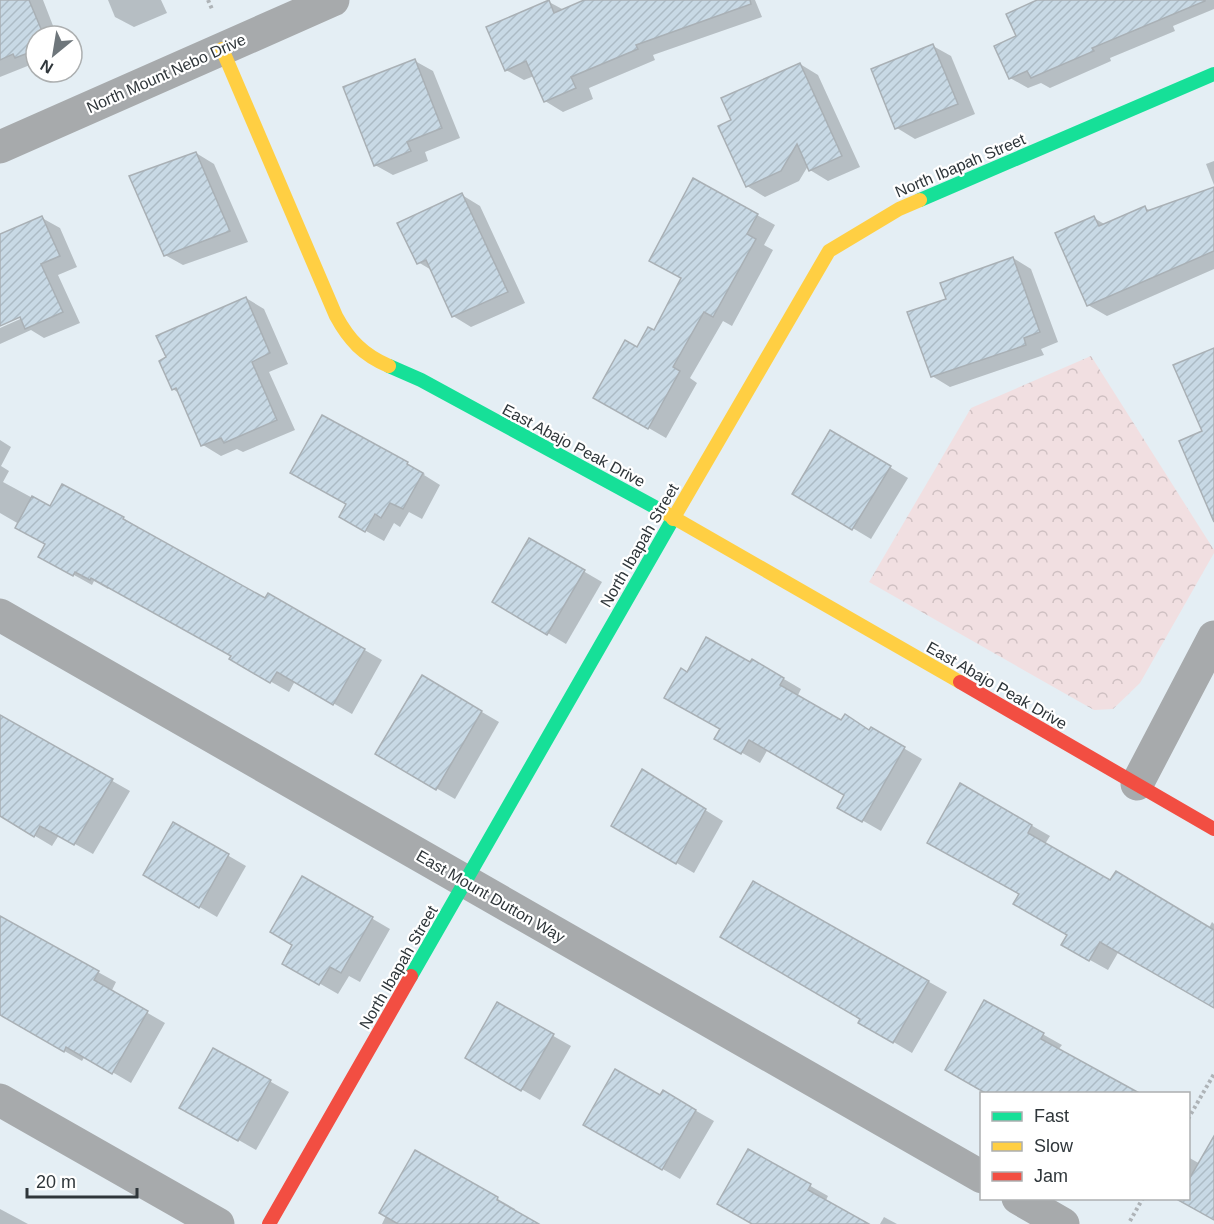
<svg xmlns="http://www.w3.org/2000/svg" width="1214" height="1224" font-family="Helvetica,sans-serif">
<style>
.park{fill:url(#park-crowns)}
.shadow{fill:#0003}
.building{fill:url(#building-hatch);stroke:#a9b0b5;stroke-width:1.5}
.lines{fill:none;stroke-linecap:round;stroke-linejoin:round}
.path{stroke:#aeb3b7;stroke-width:4;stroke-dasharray:3 3;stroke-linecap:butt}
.street{stroke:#a7aaac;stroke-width:33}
.fast{stroke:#16e098;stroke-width:14}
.slow{stroke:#ffcf43;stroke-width:14}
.jam{stroke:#f24e42;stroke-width:14}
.labels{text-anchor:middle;stroke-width:4.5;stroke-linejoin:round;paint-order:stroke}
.street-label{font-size:16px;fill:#2f363a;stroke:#fff}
</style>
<defs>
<pattern id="park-crowns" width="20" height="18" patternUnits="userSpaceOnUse" patternTransform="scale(1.5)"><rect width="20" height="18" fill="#f1dfe1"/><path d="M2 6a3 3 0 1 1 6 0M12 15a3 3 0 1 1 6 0" fill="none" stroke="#cfc0c2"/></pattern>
<pattern id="building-hatch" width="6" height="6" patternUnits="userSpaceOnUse" patternTransform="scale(1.5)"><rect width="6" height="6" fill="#c8d9e5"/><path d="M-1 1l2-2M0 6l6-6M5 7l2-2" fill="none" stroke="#acbbc5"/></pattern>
</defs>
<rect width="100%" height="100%" fill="#e4eef4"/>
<polygon class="park" points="1091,356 1214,550 1214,553 1140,683 1113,709 1094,710 869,582 971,408"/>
<g class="shadow">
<polygon points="0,0 43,0 57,36 36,36 36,67 30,65 0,77"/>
<polygon points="108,0 161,0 167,13 134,27 115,17"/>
<polygon points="588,0 755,0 762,17 653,55 655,60 589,88 593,99 563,112 545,101 534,76 524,80 506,70 549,2 564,10"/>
<polygon points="1040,0 1214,0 1214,9 1173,26 1175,31 1110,58 1111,61 1050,88 1041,83 1028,88 1010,78 1018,37"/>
<polygon points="933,46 951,56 975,114 915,139 897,128"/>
<polygon points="415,61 433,71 460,138 425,152 428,161 393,175 375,165"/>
<polygon points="800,64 818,75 860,167 828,181 810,170 808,166 799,181 765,197 747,186 733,121"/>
<polygon points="196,153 214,164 248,242 183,265 165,255"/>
<polygon points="1214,161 1214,185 1206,164"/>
<polygon points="1214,188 1214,269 1107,316 1088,305 1094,218 1106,225 1145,208 1151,211"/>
<polygon points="462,195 480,206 525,303 471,327 453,316 433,271 418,262"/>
<polygon points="757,215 775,225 764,245 773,250 732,326 723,321 690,378 697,383 666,438 595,397 655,332 682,278"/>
<polygon points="42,218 60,228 77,267 58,275 80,323 44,338 31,330 0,344 0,328 27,316 26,313 0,324 0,236"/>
<polygon points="1013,258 1031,269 1058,342 1041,349 1044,355 950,387 932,376 948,300"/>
<polygon points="246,298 264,309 288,364 269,372 295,430 243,452 237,449 221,456 203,445 180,394 173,389"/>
<polygon points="323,417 425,474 424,475 440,485 422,519 409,512 400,527 394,523 384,541 341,517 348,504"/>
<polygon points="831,432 908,478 871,539 794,493"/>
<polygon points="0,440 11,447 1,466 9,471 3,482 51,508 123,518 141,529 140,530 265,600 269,595 382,660 352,714 295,681 289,692 231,659 233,656 109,587 108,589 94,581 92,585 58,566 46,544 19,524 0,513"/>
<polygon points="530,540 602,582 566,644 494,601"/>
<polygon points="753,661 801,689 797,697 842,723 870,731 871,729 922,759 881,831 839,807 847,794 768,749 760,763 716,738 721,729 687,674 751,664"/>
<polygon points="422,677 499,722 455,799 377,754"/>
<polygon points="0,717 130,791 93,854 59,835 52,846 5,818 0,807"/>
<polygon points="660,782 723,821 694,873 613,826"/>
<polygon points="961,785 1050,836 1045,844 1111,882 1209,928 1212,922 1214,924 1214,1007 1119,951 1108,970 1063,945 1069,935 1020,893"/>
<polygon points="174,824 246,866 217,917 145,875"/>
<polygon points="303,878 390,929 360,982 349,976 338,994 284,963 295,944"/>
<polygon points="753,883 947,992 912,1053 860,1022 862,1018"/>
<polygon points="0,918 116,982 111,992 165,1023 131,1083 85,1056 82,1061 24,1028 0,1004"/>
<polygon points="985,1002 1062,1045 1058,1050 989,1094"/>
<polygon points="497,1004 571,1046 540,1100 467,1058"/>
<polygon points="214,1050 289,1092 256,1150 181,1107"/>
<polygon points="663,1092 714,1121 680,1179 585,1124 661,1097"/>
<polygon points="749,1151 828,1196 825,1202 866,1224 755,1224"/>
<polygon points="416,1152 515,1209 514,1211 536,1224 382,1224"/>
<polygon points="1188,1157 1214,1172 1214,1219 1188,1198"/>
<polygon points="0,1209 28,1224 0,1224"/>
<polygon points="884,1217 897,1224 880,1224"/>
</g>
<g class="building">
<polygon points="0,0 29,0 44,36 36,36 36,50 15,58 13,54 0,60"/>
<polygon points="549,0 554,13 584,0 750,0 751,4 636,45 638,49 571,77 576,88 544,102 526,61 505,71 486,27"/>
<polygon points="1037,0 1205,0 1205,1 1092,48 1094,51 1031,78 1027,71 1009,79 994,46 1016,36 1006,14"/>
<polygon points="933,44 958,104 895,129 871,69"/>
<polygon points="415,59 442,128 407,142 411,151 374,166 343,87"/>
<polygon points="800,63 842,156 809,171 797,144 781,171 746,187 718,126 731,120 721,98"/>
<polygon points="196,152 230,231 164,256 129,176"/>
<polygon points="693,178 758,214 747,234 756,239 713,317 704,312 673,367 680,371 648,429 593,398 625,340 637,347 648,327 654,330 681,278 649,261"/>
<polygon points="1214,187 1214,251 1087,306 1055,233 1094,216 1099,226 1145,206 1147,211"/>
<polygon points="462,193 508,292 452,317 426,260 417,264 397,223"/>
<polygon points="42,216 60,256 41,264 63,312 25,329 20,317 0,326 0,234"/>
<polygon points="1013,257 1040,332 1024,338 1026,345 931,377 907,312 946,299 940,283"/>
<polygon points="246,297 270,353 252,362 277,420 224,443 221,438 201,446 176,388 172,390 159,361 166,357 156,336"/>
<polygon points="1214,348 1214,522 1179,441 1202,431 1173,365"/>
<polygon points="322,415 408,462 407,464 423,473 403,509 390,503 381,518 375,514 365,532 339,517 346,504 290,473"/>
<polygon points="830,430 891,466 852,530 792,494"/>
<polygon points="62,484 124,517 123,519 265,598 268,593 365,649 333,705 277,672 270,683 229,659 231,656 91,578 90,580 75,572 73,576 38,557 45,544 15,528 32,496 50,506"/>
<polygon points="529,538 585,570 547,635 492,602"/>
<polygon points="706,637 750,662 752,659 784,678 780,685 841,720 845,714 869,730 871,727 905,747 862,822 837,808 844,795 749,740 741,754 714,739 720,729 664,698 681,668 687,672"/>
<polygon points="422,675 482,711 436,790 375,754"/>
<polygon points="0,715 113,779 74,845 40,826 34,837 0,816"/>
<polygon points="642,769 706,809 676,864 611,826"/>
<polygon points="960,783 1032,825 1028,833 1110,880 1116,871 1214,930 1214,1008 1100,942 1089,961 1061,945 1067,935 1013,904 1019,894 927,843"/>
<polygon points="173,822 229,854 199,908 143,875"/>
<polygon points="302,876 373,917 341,973 330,967 319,985 282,964 292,945 270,932"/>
<polygon points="753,881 929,981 893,1043 858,1023 860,1019 720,937"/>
<polygon points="0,916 99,971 94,980 148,1011 112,1074 66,1047 64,1052 0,1015"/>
<polygon points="984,1000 1044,1033 1041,1039 1141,1094 987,1094 945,1070"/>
<polygon points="497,1002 554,1034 521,1091 465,1058"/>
<polygon points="213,1048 271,1080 238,1141 179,1108"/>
<polygon points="615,1069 660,1095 663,1090 696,1110 662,1170 583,1125"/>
<polygon points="1214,1136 1214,1220 1178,1200 1179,1198 1188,1198 1188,1181"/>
<polygon points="748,1149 811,1184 808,1190 869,1224 752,1224 717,1204"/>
<polygon points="415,1150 498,1197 497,1200 539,1224 398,1224 379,1213"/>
</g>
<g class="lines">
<g class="path">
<polyline points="208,0 212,9"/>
<polyline points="1188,1119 1214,1074"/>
<polyline points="1130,1221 1143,1198"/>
</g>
<g class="street">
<polyline points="0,147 333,0"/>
<polyline points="0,615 982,1177"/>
<polyline points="1137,784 1214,637"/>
<polyline points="0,1100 218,1224"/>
<polyline points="1018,1198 1063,1224"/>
</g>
<g class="fast">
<polyline points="920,200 1214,74"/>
<polyline points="389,366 421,380 662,511"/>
<polyline points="411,976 673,519"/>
</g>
<g class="slow">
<path d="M222 49 336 316C349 340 363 355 389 366"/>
<polyline points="662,511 960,682"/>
<polyline points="673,519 829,251 899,209 920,200"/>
</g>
<g class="jam">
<polyline points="960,682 1214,829"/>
<polyline points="269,1224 411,976"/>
</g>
</g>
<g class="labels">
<g class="street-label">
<text transform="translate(166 73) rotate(-24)" y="6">North Mount Nebo Drive</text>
<text transform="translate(960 165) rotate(-23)" y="6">North Ibapah Street</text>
<text transform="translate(574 445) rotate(28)" y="6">East Abajo Peak Drive</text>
<text transform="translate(639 545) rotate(-60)" y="6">North Ibapah Street</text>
<text transform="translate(997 685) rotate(30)" y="6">East Abajo Peak Drive</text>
<text transform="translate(491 896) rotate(30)" y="6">East Mount Dutton Way</text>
<text transform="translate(398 967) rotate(-60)" y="6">North Ibapah Street</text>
</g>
</g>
<rect x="980" y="1092" width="210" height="108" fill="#ffffff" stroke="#acafb0" stroke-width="1.5"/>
<rect x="992" y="1112" width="30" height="9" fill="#16e098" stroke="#acafb0" stroke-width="1.5"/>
<text x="1034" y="1122" font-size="18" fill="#2f363a">Fast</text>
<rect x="992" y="1142" width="30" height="9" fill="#ffcf43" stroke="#acafb0" stroke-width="1.5"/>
<text x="1034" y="1152" font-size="18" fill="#2f363a">Slow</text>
<rect x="992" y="1172" width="30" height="9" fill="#f24e42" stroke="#acafb0" stroke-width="1.5"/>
<text x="1034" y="1182" font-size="18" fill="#2f363a">Jam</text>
<g transform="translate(54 54) rotate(210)"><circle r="28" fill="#ffffff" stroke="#acafb0" stroke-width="1.5"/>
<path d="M0-4.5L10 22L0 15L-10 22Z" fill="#6e767b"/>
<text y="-9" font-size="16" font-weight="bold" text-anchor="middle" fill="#2f363a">N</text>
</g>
<path d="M27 1188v9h110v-9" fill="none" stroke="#2f363a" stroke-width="3"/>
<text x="36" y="1188" font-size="18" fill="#2f363a" stroke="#ffffff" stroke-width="4.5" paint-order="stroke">20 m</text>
</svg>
